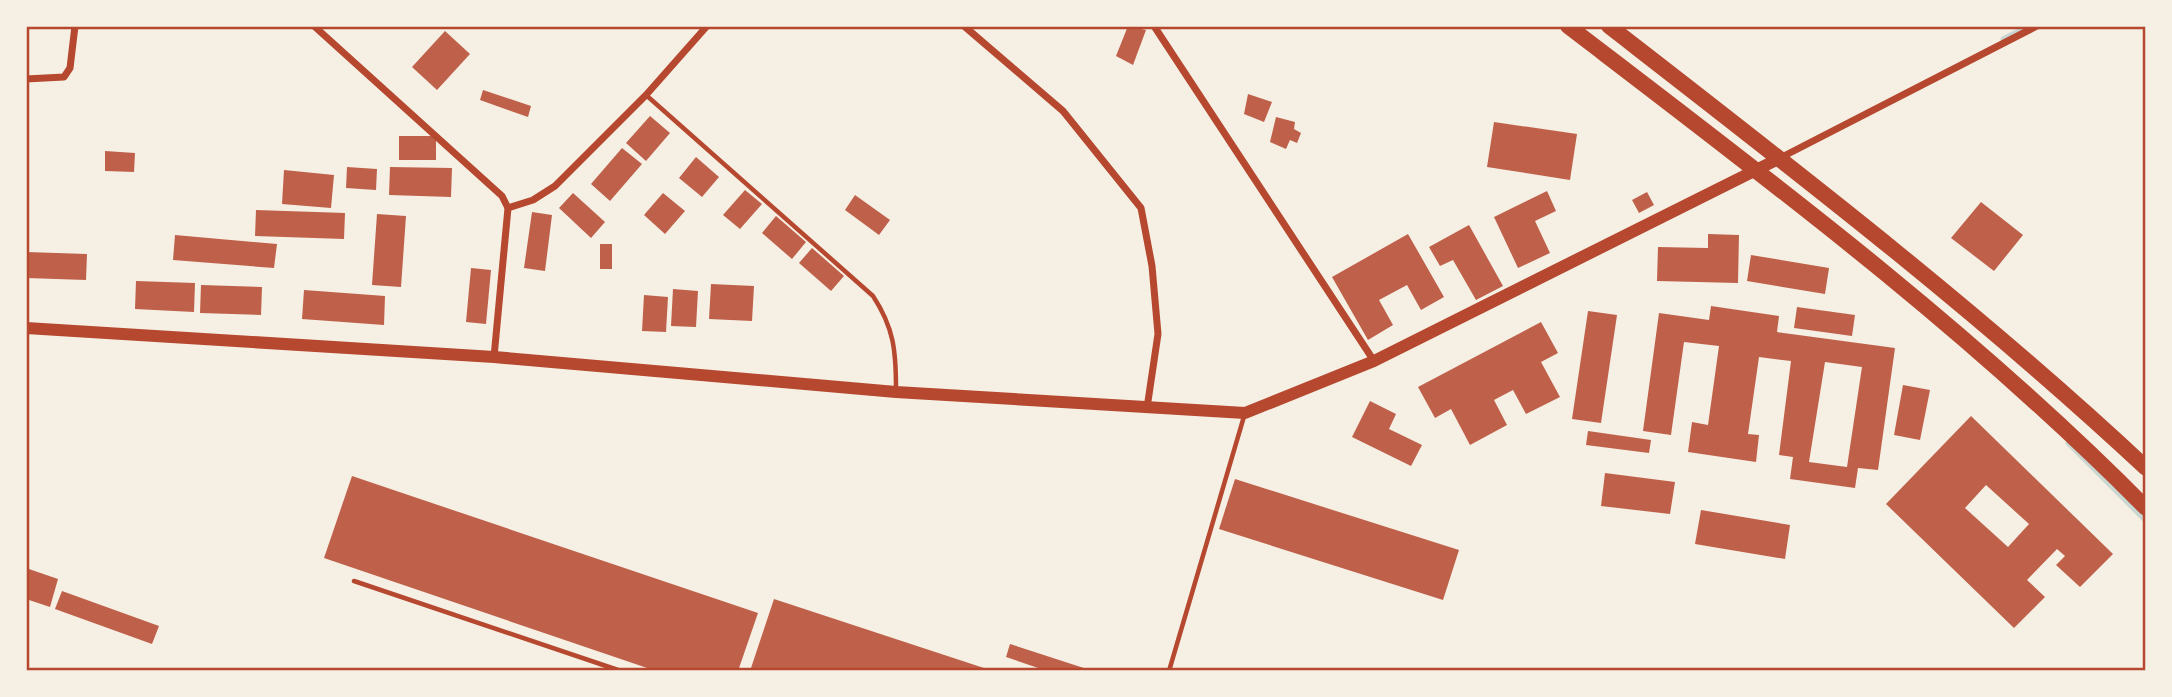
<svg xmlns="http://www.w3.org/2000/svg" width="2172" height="697" font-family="Karla,sans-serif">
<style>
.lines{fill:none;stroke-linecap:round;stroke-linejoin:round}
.stream{stroke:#c9d6d2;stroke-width:5}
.building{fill:#bf614a;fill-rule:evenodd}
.service{stroke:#b5482f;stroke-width:4.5}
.minor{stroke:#b5482f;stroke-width:7}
.tertiary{stroke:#b5482f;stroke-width:12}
.trunk{stroke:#b5482f;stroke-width:16}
.neatline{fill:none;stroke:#b5482f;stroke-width:2.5}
</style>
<rect width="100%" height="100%" fill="#f6efe4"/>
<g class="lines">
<g class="stream">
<polyline points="2003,39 2028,26"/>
<polyline points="2068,443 2146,521"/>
</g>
</g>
<g class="building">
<polygon points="1128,26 1146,30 1133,65 1116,56"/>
<polygon points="445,31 470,54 437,90 412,67"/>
<polygon points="483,90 531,106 528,117 480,100"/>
<polygon points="1248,94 1272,102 1264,122 1244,114"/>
<polygon points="650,116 670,133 646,161 626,143"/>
<polygon points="1276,117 1295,122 1294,129 1301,133 1297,143 1290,140 1286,149 1270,142"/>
<polygon points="1494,122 1577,134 1570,180 1487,167"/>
<rect x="399" y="136" width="37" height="24"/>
<polygon points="622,148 642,164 610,201 591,184"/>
<polygon points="105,151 135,153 134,172 105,171"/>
<polygon points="696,157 719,177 702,197 679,178"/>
<polygon points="347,167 377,169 376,190 346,188"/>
<polygon points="390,167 452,168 451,197 389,195"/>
<polygon points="284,170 334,175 331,208 282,204"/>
<polygon points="745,190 762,204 740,229 723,215"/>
<polygon points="1547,191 1556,211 1535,221 1550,253 1518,268 1494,217"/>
<polygon points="1647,192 1654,205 1639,213 1632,200"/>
<polygon points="573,193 605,222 591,238 559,208"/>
<polygon points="663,193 685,211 665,234 644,215"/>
<polygon points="855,195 890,220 879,235 845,210"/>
<polygon points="1981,202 2023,235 1994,271 1951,238"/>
<polygon points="256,210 345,213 344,239 255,236"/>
<polygon points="532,212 552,215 545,271 524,268"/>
<polygon points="377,214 406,216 401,287 372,285"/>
<polygon points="776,216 806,242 792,259 762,233"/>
<polygon points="1469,225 1503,286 1476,300 1453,260 1440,266 1429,247"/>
<polygon points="1408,234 1444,297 1421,310 1407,285 1379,300 1393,325 1368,340 1332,277"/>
<polygon points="1708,234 1739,235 1738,283 1657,281 1658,247 1708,248"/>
<polygon points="175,235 277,244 274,268 173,260"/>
<rect x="600" y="244" width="12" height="25"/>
<polygon points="812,248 844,276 831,291 799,263"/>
<polygon points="26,252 87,254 86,280 26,278"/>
<polygon points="1751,255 1829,268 1825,294 1747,281"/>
<polygon points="471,268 491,270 486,324 466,322"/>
<polygon points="136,281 195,283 194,312 135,309"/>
<polygon points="711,284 754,286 752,321 709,319"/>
<polygon points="201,285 262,287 261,315 200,313"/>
<polygon points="673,289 698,291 696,327 671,326"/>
<polygon points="304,290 385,296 384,325 302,319"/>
<polygon points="644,295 668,297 666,332 642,331"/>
<path d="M1711 306 1779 316 1777 332 1895 348 1878 470 1858 468 1855 488 1790 479 1793 457 1779 455 1791 361 1759 357 1748 434 1759 435 1756 462 1688 452 1692 422 1708 425 1719 346 1684 342 1671 435 1643 431 1659 313 1709 320ZM1825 362 1862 367 1847 467 1809 462Z"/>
<polygon points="1797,307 1855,315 1852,336 1794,328"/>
<polygon points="1588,311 1617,315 1601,423 1572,419"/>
<polygon points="1541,322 1558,353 1541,362 1560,397 1526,414 1513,390 1494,400 1507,425 1470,445 1451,409 1435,418 1418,387"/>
<polygon points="1903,385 1930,390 1920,440 1894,435"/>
<polygon points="1370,401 1396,414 1389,429 1422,445 1411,466 1352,437"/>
<path d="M1971 416 2113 554 2080 587 2056 565 2065 556 2057 549 2027 580 2045 597 2014 628 1886 504ZM1986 485 2029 524 2008 547 1965 508Z"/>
<polygon points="1588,431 1651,440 1649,453 1586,445"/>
<polygon points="1605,473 1675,482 1670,514 1601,506"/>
<polygon points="352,476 758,613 738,671 656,671 324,558"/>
<polygon points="1235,479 1459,550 1443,600 1219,529"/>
<polygon points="1701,510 1790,525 1785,559 1695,544"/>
<polygon points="26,568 58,579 50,607 26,599"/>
<polygon points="62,591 159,626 152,644 55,609"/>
<polygon points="774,599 990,670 990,671 750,671"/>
<polygon points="1010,644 1090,670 1090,671 1047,671 1006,657"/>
</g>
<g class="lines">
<g class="service">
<path d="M646 95 873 296C894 328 896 351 896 389"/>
<polyline points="354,581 621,671"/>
<polyline points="1169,671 1245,413"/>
</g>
<g class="minor">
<polyline points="314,26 502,196 508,208 494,357"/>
<polyline points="964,26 1063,111 1141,208 1152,266 1158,334 1147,408"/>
<polyline points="1154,26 1374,361"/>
<polyline points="26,79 64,77 70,68 75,26"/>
<polyline points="1780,158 2037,26"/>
<polyline points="508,208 533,200 555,186 646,95 707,26"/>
</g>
<polyline class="tertiary" points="26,328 494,357 896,392 1245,413 1374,361 1780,158"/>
<g class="trunk">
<path d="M1568 26C1767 178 1970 330 2146 508"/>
<path d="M1609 26C1792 168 1977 310 2146 468"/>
</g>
</g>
<rect width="2172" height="697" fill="none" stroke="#f6efe4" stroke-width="56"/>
<rect x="28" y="28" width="2116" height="641" class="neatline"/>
</svg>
